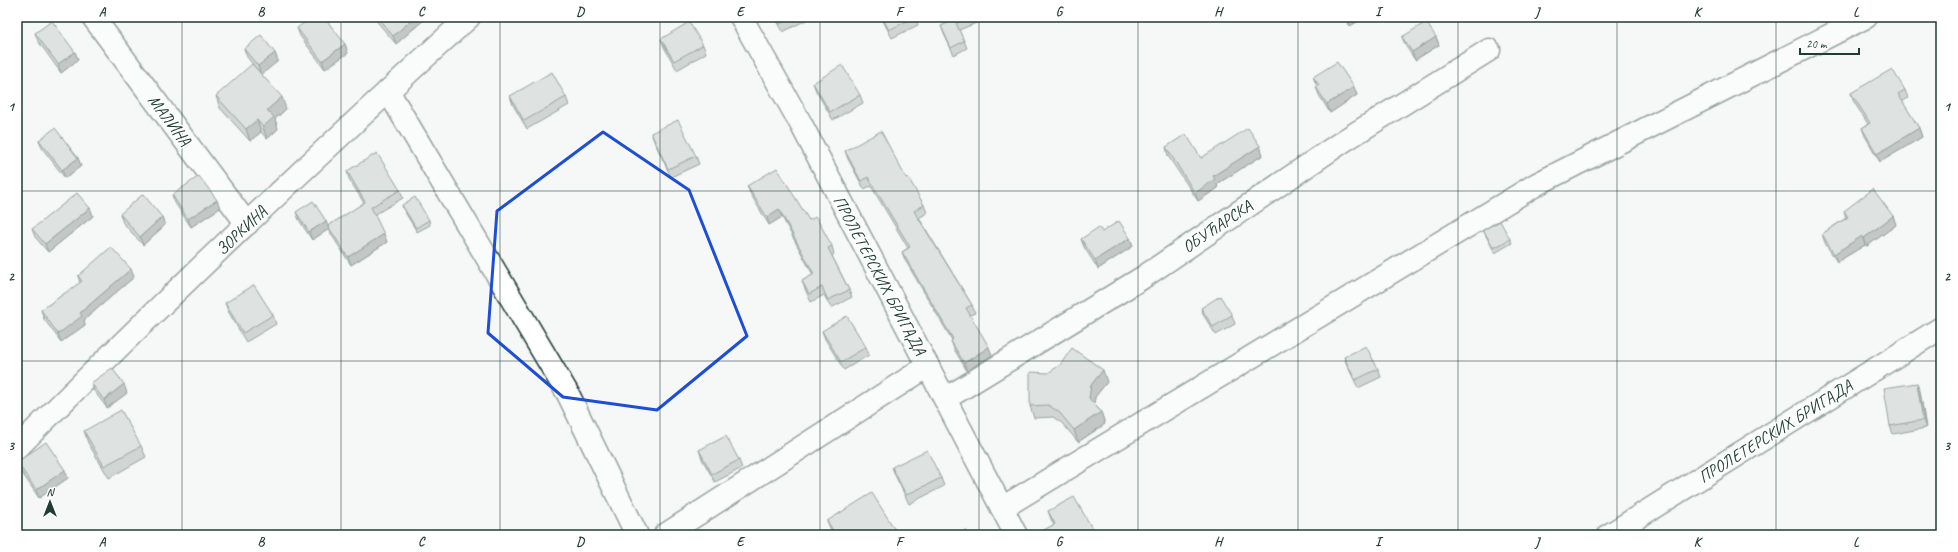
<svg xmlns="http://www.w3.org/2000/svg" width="1958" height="552" font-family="Caveat,sans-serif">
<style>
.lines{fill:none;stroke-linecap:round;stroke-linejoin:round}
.minor-casing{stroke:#1f3d34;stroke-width:25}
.minor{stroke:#fff;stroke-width:22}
.wall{fill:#a5adaa;stroke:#1f3d34}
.shaded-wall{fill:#868d8b;stroke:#1f3d34}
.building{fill:#c0c9c6;stroke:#1f3d34}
.marked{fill:none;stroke:#1d4ed8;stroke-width:3;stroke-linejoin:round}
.grid{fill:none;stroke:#1f3d34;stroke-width:1;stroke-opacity:0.55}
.labels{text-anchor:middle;stroke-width:3;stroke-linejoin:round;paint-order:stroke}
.street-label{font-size:17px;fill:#1f3d34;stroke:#fff}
.neatline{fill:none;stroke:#1f3d34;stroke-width:1.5}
.grid-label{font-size:13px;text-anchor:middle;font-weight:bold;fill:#1f3d34}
</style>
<rect width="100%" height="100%" fill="#f6f7f7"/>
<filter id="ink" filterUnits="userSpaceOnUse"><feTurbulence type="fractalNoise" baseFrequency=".025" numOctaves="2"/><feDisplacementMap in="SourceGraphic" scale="8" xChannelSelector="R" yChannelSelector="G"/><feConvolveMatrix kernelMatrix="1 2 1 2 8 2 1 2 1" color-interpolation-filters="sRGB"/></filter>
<g filter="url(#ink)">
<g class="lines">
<defs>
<g id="minor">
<polyline points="93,17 247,224"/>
<polyline points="741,17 801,124 1016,535"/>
<polyline points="388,91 568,394 637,535"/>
<polyline points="945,399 1142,278 1345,140 1489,50"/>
<path d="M17 448C164 300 315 157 469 17"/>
<polyline points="1002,508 1537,184 1866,17"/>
<polyline points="665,535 928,366"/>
<polyline points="1609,535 1941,328"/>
</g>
</defs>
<use href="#minor" class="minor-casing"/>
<use href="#minor" class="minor"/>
</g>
<g class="wall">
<polygon points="373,17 426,17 426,18 396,44"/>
<polygon points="775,17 812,17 783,32"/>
<polygon points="881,17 916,17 918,25 892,38"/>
<polygon points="948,17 983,17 984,20 959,30 967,48 954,55 944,34 941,26 950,22"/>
<polygon points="1344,17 1365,17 1350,26"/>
<polygon points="297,28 345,44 348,53 325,69 300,36"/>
<polygon points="35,33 75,52 78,60 61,73 38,41"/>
<polygon points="1402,37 1436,37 1439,45 1415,60 1405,45"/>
<polygon points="661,39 703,45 706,53 677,70 664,47"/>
<polygon points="244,49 275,53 278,61 261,74 286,109 275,119 278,129 267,139 261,132 250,141 220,108 216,96 258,71 247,57"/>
<polygon points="1313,77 1354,87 1357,95 1330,113 1319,95 1316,87 1317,86"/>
<polygon points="813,83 860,95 863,103 833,120 816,91"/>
<polygon points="1905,90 1908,98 1902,102 1919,128 1922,137 1880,162 1865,136 1862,128 1868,124 1854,102 1851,93"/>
<polygon points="510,96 566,97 569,105 527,129 513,105"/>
<polygon points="651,133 696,156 699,164 671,177 654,141"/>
<polygon points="39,140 78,158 81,166 65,178 42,148"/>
<polygon points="1260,146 1263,155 1217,184 1218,188 1198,201 1168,156 1166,147 1201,158"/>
<polygon points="845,151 906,178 924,205 927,213 919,218 972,305 975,313 970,315 992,355 967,371 954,349 951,341 952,340 905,260 902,252 908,248 871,186 864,189 848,159"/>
<polygon points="347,171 400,190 403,198 374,215 387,242 351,265 331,234 328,226 364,203 349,179"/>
<polygon points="747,186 809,220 832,246 834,254 832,256 849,290 852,297 831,308 824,295 811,302 805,289 802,281 813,275 782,217 769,225 750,193"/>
<polygon points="172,195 220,208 191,227 175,203"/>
<polygon points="402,205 429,220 430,225 417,232 403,209"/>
<polygon points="90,208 93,216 48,252 35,237 32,229"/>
<polygon points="1844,211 1893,216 1896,225 1867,246 1865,245 1837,262 1825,243 1822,234 1846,218"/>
<polygon points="296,212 329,229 312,240 299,220"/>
<polygon points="120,214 162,217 165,225 143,245 123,223"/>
<polygon points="1483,230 1510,239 1512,243 1495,253 1485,234"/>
<polygon points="1102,232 1130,238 1133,246 1098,269 1084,247 1081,239"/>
<polygon points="78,276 134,277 84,320 85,325 61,342 44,319 41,310 80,283"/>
<polygon points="225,303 273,315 276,324 246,342 228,311"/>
<polygon points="1201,308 1232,315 1235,324 1216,335 1204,316"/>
<polygon points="822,331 866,347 869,355 844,370 825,339"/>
<polygon points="1344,357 1378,369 1381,377 1358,388 1347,365"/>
<polygon points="1107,382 1095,397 1094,404 1101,412 1105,424 1078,442 1063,424 1053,417 1034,418 1030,406"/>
<polygon points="91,383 127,393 107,408 94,391"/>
<polygon points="1917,383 1920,391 1926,428 1893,434 1890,426"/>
<polygon points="84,431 141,446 146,457 109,478 88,443"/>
<polygon points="699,450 739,460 742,468 715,482 702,459"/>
<polygon points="17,462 68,478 39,498 20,470"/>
<polygon points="892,467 941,478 944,486 909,504 895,475"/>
<polygon points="1048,511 1096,535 1044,535 1042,531 1054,525 1051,519"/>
<polygon points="827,521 898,535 833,535"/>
</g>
<g class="shaded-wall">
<polygon points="415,17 426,17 426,18 396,44 393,36"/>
<polygon points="1349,17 1365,17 1350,26 1347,18"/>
<polygon points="1436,37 1439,45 1415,60 1412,52"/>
<polygon points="345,44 348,53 325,69 322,61"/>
<polygon points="75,52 78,60 61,73 58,64"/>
<polygon points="275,53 278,61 261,75 258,66"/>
<polygon points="1354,87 1357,95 1330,113 1327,104"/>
<polygon points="282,97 286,109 275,119 278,129 267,139 263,127 267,110"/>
<polygon points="257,120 261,132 250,141 246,129"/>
<polygon points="1919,128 1922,137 1880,162 1877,154"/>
<polygon points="1260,146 1263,155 1217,184 1218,188 1198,201 1195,193 1213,176"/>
<polygon points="78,158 81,166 65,178 62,170"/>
<polygon points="217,200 220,208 191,227 188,219"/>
<polygon points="90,208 93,216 48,252 45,244"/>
<polygon points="779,209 782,217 769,225 767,217"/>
<polygon points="1893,216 1896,225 1867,246 1864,238"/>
<polygon points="162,217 165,225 143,245 140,237"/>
<polygon points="326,221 329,229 312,240 309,232"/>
<polygon points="384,234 387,242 351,265 348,257"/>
<polygon points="1862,236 1865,245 1837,262 1834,254"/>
<polygon points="1130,238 1133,246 1098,269 1095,260"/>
<polygon points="131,269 134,277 84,320 85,325 61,342 58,334 80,313"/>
<polygon points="989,347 992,355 967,371 964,363"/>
<polygon points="1103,370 1107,382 1095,397 1093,410 1089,398 1091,385"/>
<polygon points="1917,383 1920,391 1926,428 1923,420"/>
<polygon points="124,384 127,393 107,408 104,400"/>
<polygon points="1101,412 1105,424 1078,442 1074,430"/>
<polygon points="65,470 68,478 39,498 36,490"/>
</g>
<g class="building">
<polygon points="312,17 324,17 345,44 322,61 297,28"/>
<polygon points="377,17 415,17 393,36"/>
<polygon points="776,17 793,17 780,24"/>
<polygon points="882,17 915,17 889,30"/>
<polygon points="948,17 971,17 956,23 964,41 951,48 941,26 950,22"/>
<polygon points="52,21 75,52 58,64 35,33"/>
<polygon points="689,22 703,45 674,61 661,39"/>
<polygon points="1426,22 1436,37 1412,52 1402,37"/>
<polygon points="261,35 275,53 258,66 244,49"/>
<polygon points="1337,62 1354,87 1327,104 1316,87 1319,85 1313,77"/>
<polygon points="252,64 282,97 267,110 274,117 263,127 257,120 246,129 216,96"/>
<polygon points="842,65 860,95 830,112 813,83"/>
<polygon points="1892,69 1905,90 1898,94 1919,128 1877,154 1862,128 1870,123 1851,93"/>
<polygon points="552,72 566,97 524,121 510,96"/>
<polygon points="678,120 696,156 668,169 651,133"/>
<polygon points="55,128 78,158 62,170 39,140"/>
<polygon points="1248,128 1260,146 1213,176 1215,179 1195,193 1166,147 1186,134 1201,158"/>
<polygon points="881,131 906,178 908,177 924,205 914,211 972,305 966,308 989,347 964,363 951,341 953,339 902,252 910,247 868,177 861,181 845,151"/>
<polygon points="377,153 400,190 371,207 384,234 348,257 328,226 365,202 347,171"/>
<polygon points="777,168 809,220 816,217 832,246 828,248 849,290 828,300 822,287 809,294 802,281 814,274 779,209 767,217 747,186"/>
<polygon points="199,176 217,200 188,219 172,195"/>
<polygon points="1873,189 1893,216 1864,238 1862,236 1834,254 1822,234 1848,217 1844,211"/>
<polygon points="77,193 90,208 45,244 32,229"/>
<polygon points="143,194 162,217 140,237 120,214"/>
<polygon points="415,197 429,220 416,228 402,205"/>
<polygon points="313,201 326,221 309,232 296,212"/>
<polygon points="1119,221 1130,238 1095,260 1081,239 1099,227 1102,232"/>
<polygon points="1500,221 1510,239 1494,248 1483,230"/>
<polygon points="111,247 131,269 80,313 82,316 58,334 41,310 82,281 78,276"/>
<polygon points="254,285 273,315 243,333 225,303"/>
<polygon points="1220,296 1232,315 1213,327 1201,308"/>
<polygon points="847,316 866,347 841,362 822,331"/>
<polygon points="1366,346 1378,369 1355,380 1344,357"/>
<polygon points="1072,348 1103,370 1091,385 1089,398 1101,412 1074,430 1059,412 1048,405 1030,406 1030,372 1048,373 1060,365"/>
<polygon points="112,368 124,384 104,400 91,383"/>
<polygon points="1917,383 1923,420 1890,426 1884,388"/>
<polygon points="121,410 141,446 104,466 84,431"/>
<polygon points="726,436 739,460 712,474 699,450"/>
<polygon points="46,442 65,470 36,490 17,462"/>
<polygon points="927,450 941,478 906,495 892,467"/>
<polygon points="872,493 897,533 893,535 836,535 827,521"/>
<polygon points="1074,497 1096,535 1044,535 1042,531 1055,524 1048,511"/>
<polygon points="966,530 969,535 958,535"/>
</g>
</g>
<path d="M0 0H1958V552H0ZM603 132 689 190 747 336 657 410 563 397 488 333 497 211Z" fill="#f6f7f7" fill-opacity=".55" fill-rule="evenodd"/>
<path class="marked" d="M603 132 689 190 747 336 657 410 563 397 488 333 497 211Z"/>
<path class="grid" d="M182 17V535M341 17V535M500 17V535M660 17V535M820 17V535M979 17V535M1138 17V535M1298 17V535M1458 17V535M1617 17V535M1776 17V535M17 191H1941M17 361H1941"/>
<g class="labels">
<g class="street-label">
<text transform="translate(170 120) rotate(53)" y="6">МАЛИНА</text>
<text transform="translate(1217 226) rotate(-34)" y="6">ОБУЋАРСКА</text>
<text transform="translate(241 230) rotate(-44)" y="6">ЗОРКИНА</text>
<text transform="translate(880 275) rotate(62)" y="6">ПРОЛЕТЕРСКИХ БРИГАДА</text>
<text transform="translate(1775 431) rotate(-32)" y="6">ПРОЛЕТЕРСКИХ БРИГАДА</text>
</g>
</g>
<rect width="1958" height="552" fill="none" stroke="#fff" stroke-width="44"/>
<g transform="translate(50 502)" stroke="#ffffff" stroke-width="3" paint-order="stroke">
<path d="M0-3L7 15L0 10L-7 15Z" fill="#1f3d34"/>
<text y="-6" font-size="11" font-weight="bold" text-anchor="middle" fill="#1f3d34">N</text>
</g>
<path d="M1800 48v6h59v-6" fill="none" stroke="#1f3d34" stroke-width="2"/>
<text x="1806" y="48" font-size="12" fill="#1f3d34" stroke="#ffffff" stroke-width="3" paint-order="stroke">20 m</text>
<rect x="22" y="22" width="1914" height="508" class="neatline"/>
<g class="grid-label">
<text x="102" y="16">A</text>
<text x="261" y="16">B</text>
<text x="421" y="16">C</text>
<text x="580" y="16">D</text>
<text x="740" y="16">E</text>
<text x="899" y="16">F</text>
<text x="1059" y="16">G</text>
<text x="1218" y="16">H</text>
<text x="1378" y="16">I</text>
<text x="1537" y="16">J</text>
<text x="1697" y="16">K</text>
<text x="1856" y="16">L</text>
<text x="11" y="111">1</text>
<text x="1947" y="111">1</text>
<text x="11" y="281">2</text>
<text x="1947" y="281">2</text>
<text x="11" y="450">3</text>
<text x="1947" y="450">3</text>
<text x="102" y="546">A</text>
<text x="261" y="546">B</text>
<text x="421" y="546">C</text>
<text x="580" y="546">D</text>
<text x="740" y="546">E</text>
<text x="899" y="546">F</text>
<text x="1059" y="546">G</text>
<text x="1218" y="546">H</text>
<text x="1378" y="546">I</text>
<text x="1537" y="546">J</text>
<text x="1697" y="546">K</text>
<text x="1856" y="546">L</text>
</g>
</svg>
